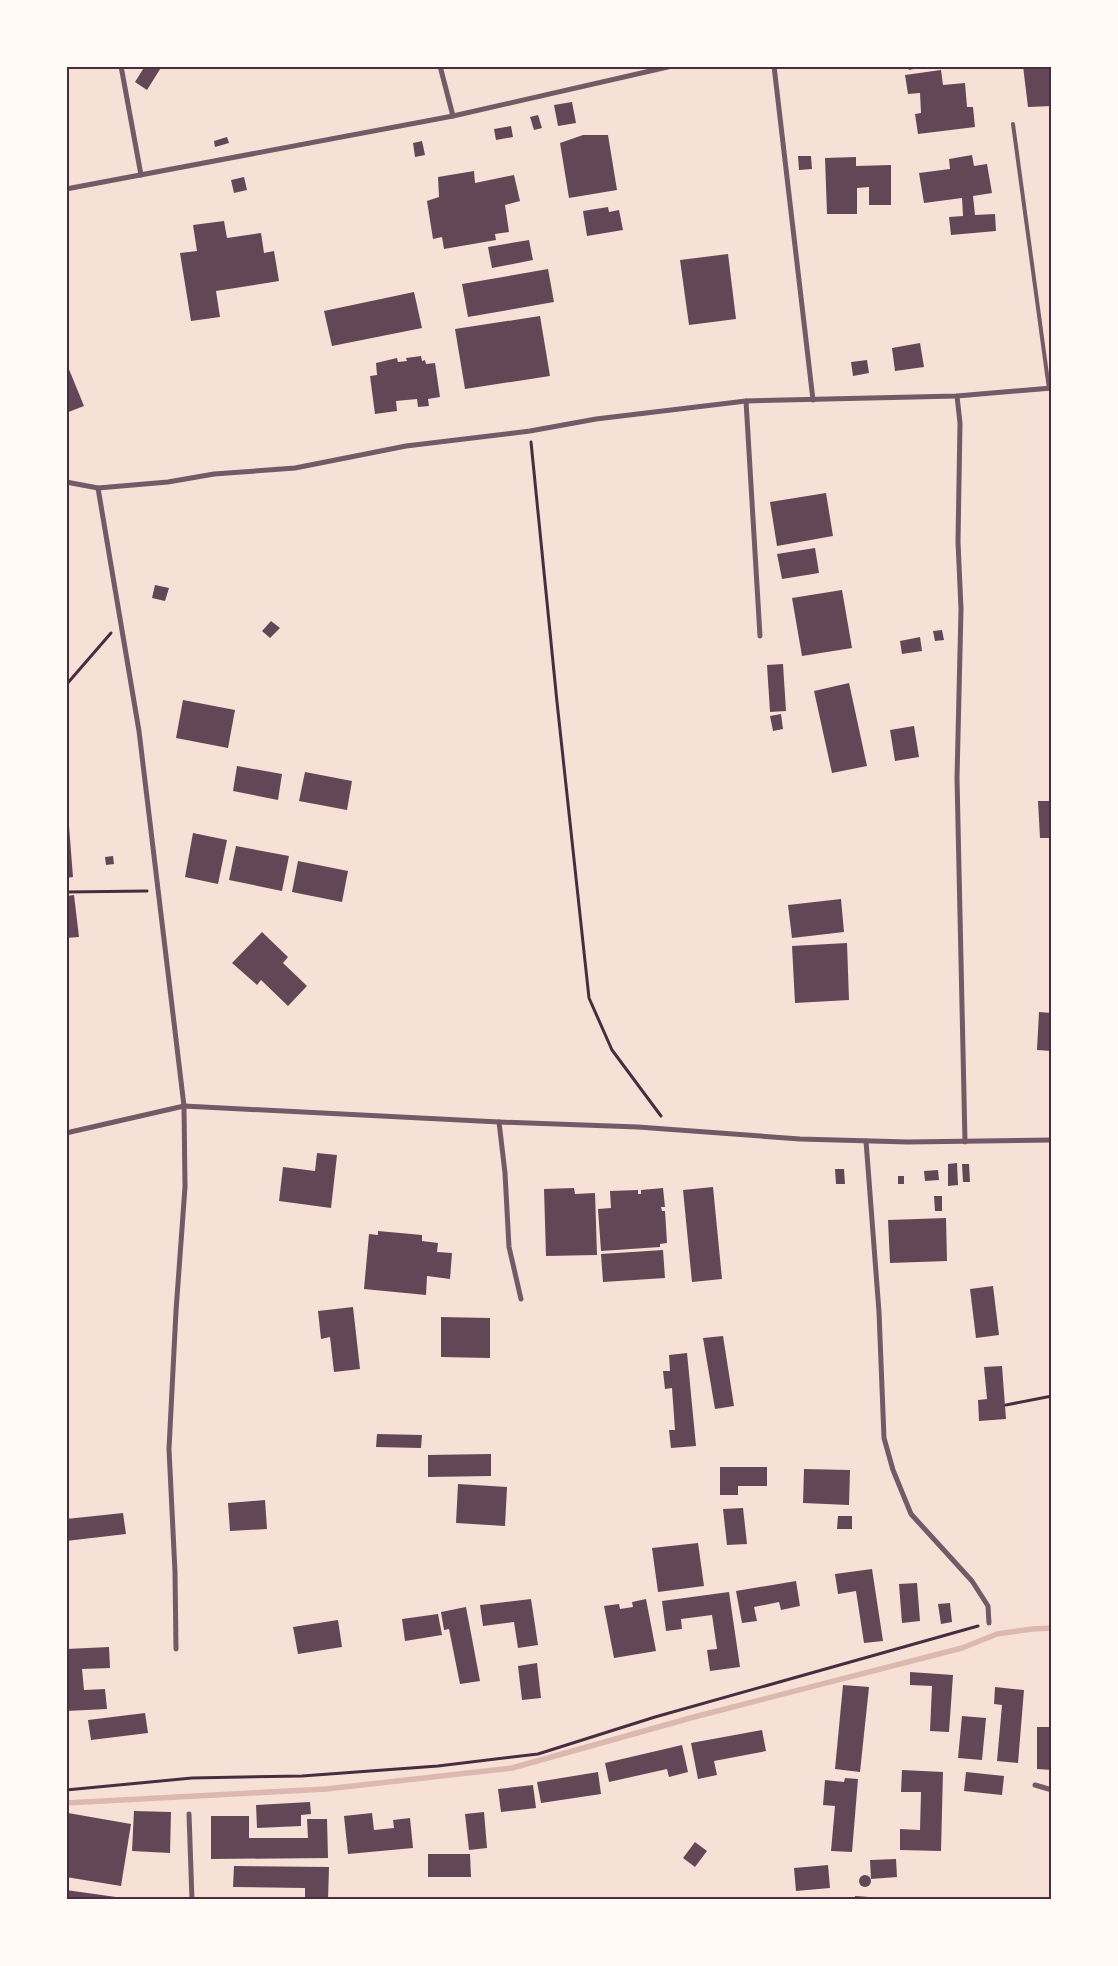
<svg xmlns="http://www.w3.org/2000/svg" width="1118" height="1966" font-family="'Golos Text',sans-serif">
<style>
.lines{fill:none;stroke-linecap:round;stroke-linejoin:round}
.stream{stroke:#dcb8b0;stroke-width:5.5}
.building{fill:#644757}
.path{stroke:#4a2c40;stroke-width:3}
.service{stroke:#755966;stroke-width:4}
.minor{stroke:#755966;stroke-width:5}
.neatline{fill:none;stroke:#4a2c40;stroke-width:2}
</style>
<rect width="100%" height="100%" fill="#f7e1d7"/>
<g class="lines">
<polyline class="stream" points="66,1803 326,1789 512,1768 694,1717 962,1648 997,1634 1032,1629 1052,1628"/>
</g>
<g class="building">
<polygon points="145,66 162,66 147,90 135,82"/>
<polygon points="908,66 923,66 923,67 909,70"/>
<polygon points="1023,66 1052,66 1052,106 1028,107"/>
<polygon points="941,70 943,85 965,83 967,107 973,107 975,127 918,134 915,114 921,113 920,93 908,94 905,75"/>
<polygon points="572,102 576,123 558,126 554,105"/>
<polygon points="538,115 542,128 534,130 530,117"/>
<polygon points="511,126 513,137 496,140 494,129"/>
<polygon points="583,135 608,135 617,190 569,198 560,143"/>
<polygon points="227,137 229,143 215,147 214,141"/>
<polygon points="422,141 425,155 415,157 413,143"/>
<polygon points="972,155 974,166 987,164 992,193 973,196 975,215 995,214 996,231 951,235 949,217 963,216 962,198 924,203 919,173 950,169 949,159"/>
<polygon points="798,156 811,156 812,169 799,170"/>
<polygon points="856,157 856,166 891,165 891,205 869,205 869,187 857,188 857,214 827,214 825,158"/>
<polygon points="474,171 475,183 514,175 520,201 505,205 509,232 495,234 496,240 444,249 442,237 433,239 427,201 439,197 438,177"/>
<polygon points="244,177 247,190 234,193 231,180"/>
<polygon points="608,207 609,212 619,210 623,230 587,236 583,211"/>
<polygon points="224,221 227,238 261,233 264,253 274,251 279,281 216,291 220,317 191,321 180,253 197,251 193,225"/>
<polygon points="529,240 533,260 492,268 488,247"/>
<polygon points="728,254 736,319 689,325 680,260"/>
<polygon points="548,269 554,302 468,317 462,284"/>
<polygon points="414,292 422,328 332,346 324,311"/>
<polygon points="540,316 550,376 465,389 455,329"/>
<polygon points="920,343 924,367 895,371 892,348"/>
<polygon points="421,356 422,361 425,360 426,364 435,363 440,397 428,399 429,406 418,407 417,399 396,401 397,411 375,414 370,376 377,375 376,363 397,358 398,362 407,361 406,358"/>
<polygon points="867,360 869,373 853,376 851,362"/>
<polygon points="66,362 84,406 66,413"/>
<polygon points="826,493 833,536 777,546 770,502"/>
<polygon points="815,548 819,573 782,579 777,554"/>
<polygon points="155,585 169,588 165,601 152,598"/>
<polygon points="842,590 852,648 802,656 792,598"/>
<polygon points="271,621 280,628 270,638 262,631"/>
<polygon points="942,630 944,640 935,641 933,631"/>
<polygon points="920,637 922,651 902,654 900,641"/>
<polygon points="783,664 786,711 770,712 767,665"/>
<polygon points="849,683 867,766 832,773 814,691"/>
<polygon points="183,700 235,710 228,748 176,738"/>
<polygon points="781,714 783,729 773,731 770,716"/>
<polygon points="914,726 919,757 895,761 890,730"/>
<polygon points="237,766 282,774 278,800 233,791"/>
<polygon points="305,772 352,781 347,810 299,801"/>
<polygon points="1038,801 1052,801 1052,838 1040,838"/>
<polygon points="66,826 69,826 73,877 66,878"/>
<polygon points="193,833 227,840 218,884 185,877"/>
<polygon points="236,846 289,856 282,891 229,880"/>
<polygon points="113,856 114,864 106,865 105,857"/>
<polygon points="298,861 348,871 342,902 292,892"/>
<polygon points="74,895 79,937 66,938 66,896"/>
<polygon points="841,899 844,932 792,938 788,905"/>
<polygon points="262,932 288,957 283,963 307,986 288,1006 261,980 257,985 232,963"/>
<polygon points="847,943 849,1000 795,1003 792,946"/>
<polygon points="1039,1012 1052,1013 1052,1051 1037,1050"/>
<polygon points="317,1153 337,1155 331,1208 279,1201 283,1167 315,1171"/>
<polygon points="957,1163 958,1185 948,1186 948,1164"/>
<polygon points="962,1164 969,1164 970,1182 963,1182"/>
<polygon points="835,1169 844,1169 845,1184 836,1184"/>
<polygon points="938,1170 939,1180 925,1181 924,1171"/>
<rect x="898" y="1176" width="6" height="8"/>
<polygon points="713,1187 722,1279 692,1282 683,1190"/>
<polygon points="574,1188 575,1194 595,1193 597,1255 546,1256 544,1189"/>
<polygon points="663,1188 665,1207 661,1207 662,1211 665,1211 667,1243 660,1244 660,1247 601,1251 598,1209 611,1208 610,1191 638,1190 638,1194 641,1194 641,1190"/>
<polygon points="934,1196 942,1196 942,1211 935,1211"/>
<polygon points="946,1218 947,1261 890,1263 888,1220"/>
<polygon points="378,1231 422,1235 422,1241 438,1243 437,1252 452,1253 450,1279 427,1276 426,1295 364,1289 369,1234 378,1235"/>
<polygon points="663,1250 665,1278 603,1282 601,1254"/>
<polygon points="993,1286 999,1335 976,1338 970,1289"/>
<polygon points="353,1307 360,1369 334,1372 330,1337 321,1339 318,1311"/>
<polygon points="441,1317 490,1318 490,1358 441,1357"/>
<polygon points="723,1336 734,1406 715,1409 703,1338"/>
<polygon points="687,1353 696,1446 671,1448 669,1430 675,1430 672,1388 665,1389 663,1371 670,1371 669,1355"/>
<polygon points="1002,1366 1006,1419 979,1421 978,1400 987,1399 984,1367"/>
<polygon points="377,1434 422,1435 421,1448 376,1447"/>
<polygon points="491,1454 491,1476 428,1477 428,1455"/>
<polygon points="720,1467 767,1467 767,1486 738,1486 738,1495 720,1495"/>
<polygon points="804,1469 850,1470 849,1505 803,1503"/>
<polygon points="458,1484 507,1487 505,1526 456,1523"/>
<polygon points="265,1500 267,1529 230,1531 228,1503"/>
<polygon points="743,1508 747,1544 727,1545 723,1509"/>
<polygon points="123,1513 126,1534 66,1541 66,1519"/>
<polygon points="838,1516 852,1516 852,1529 837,1529"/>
<polygon points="698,1543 704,1586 658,1592 652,1548"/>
<polygon points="872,1569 883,1641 864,1643 856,1591 838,1594 835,1574"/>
<polygon points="796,1581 800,1606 781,1610 779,1602 754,1607 757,1621 742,1623 736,1591"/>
<polygon points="917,1583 920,1621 902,1623 899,1584"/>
<polygon points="729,1592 740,1667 710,1671 707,1650 717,1649 712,1615 681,1619 682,1629 666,1631 662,1601"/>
<polygon points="531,1599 538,1645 518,1648 514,1622 483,1626 480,1605"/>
<polygon points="646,1599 656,1651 614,1658 604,1606 619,1604 620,1609 633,1607 632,1602"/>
<polygon points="950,1603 952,1622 941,1624 938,1604"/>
<polygon points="466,1607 480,1681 460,1684 449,1629 444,1630 441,1612"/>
<polygon points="438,1614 442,1635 405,1641 402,1619"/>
<polygon points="338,1620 342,1647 298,1654 293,1627"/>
<polygon points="109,1647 110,1668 82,1669 84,1690 105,1689 107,1709 66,1711 66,1649"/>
<polygon points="537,1663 541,1698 522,1700 518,1666"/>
<polygon points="910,1672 953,1675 949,1732 930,1731 932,1686 910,1685"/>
<polygon points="843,1685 869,1687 860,1772 835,1769"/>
<polygon points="995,1687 1024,1690 1018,1763 997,1761 1002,1705 994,1704"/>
<polygon points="145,1713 148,1733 91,1740 88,1720"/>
<polygon points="962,1716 986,1718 982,1760 958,1758"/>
<polygon points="1037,1727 1052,1727 1052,1770 1037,1769"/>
<polygon points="762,1730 766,1751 714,1761 717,1775 698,1779 691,1743"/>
<polygon points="682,1745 688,1772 669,1777 667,1769 609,1782 605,1763"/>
<polygon points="902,1770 943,1772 941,1851 900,1850 900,1829 920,1830 921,1792 901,1792"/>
<polygon points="598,1772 601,1794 541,1803 537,1782"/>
<polygon points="966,1772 1004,1776 1002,1795 964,1791"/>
<polygon points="845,1778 858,1779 852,1852 831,1851 835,1806 823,1805 825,1780 844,1782"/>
<polygon points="533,1785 536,1808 501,1812 498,1789"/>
<polygon points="310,1802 311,1814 301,1815 301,1826 257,1828 256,1805"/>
<polygon points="134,1811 171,1812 170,1853 132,1851"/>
<polygon points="484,1812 487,1848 469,1850 465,1814"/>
<polygon points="68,1813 131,1824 121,1886 66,1877"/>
<polygon points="372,1813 374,1830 394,1828 393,1820 410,1818 413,1848 348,1854 344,1816"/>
<polygon points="211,1816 249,1816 249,1838 308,1838 307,1819 327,1819 328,1858 211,1859"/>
<polygon points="695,1842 707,1851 695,1867 683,1858"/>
<polygon points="428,1854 470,1854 471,1877 428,1877"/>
<polygon points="896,1859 897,1877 871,1879 870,1860"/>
<polygon points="828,1865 830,1888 796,1891 794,1868"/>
<polygon points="234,1866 329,1867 328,1900 305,1900 305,1888 233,1887"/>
<circle cx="865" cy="1881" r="6"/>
<polygon points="66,1890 123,1898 123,1900 66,1900"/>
<polygon points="855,1896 869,1897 869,1900 855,1900"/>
</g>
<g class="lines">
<g class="path">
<polyline points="531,442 557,702 589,998 612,1050 661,1116"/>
<polyline points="66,685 111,633"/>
<polyline points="66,892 147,891"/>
<polyline points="1006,1405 1052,1396"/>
<polyline points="66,1790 192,1778 302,1776 438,1766 538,1754 655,1717 978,1626"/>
</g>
<polyline class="service" points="1013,124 1049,389"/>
<g class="minor">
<polyline points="121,66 141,175"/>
<polyline points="440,66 453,116"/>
<polyline points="774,66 813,400"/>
<polyline points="66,189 453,116 672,66"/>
<polyline points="957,396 960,423 958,542 961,609 957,778 965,1142"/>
<polyline points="746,401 760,636"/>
<polyline points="66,482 98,488 139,731 184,1106 185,1187 176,1311 169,1449 175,1572 176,1649"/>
<polyline points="98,488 168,482 214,474 295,468 406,446 530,431 596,419 746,401 957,396 1052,388"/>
<polyline points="499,1122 505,1173 509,1247 521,1299"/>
<polyline points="66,1133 184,1106 499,1122 638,1127 800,1139 908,1142 1052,1140"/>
<polyline points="866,1141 879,1312 884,1438 893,1470 911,1514 972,1581 988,1606 989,1623"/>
<polyline points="1035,1785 1052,1790"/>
<polyline points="189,1814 192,1900"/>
</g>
</g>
<rect width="1118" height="1966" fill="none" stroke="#fffaf5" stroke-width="135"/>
<rect x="68" y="68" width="982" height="1830" class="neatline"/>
</svg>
